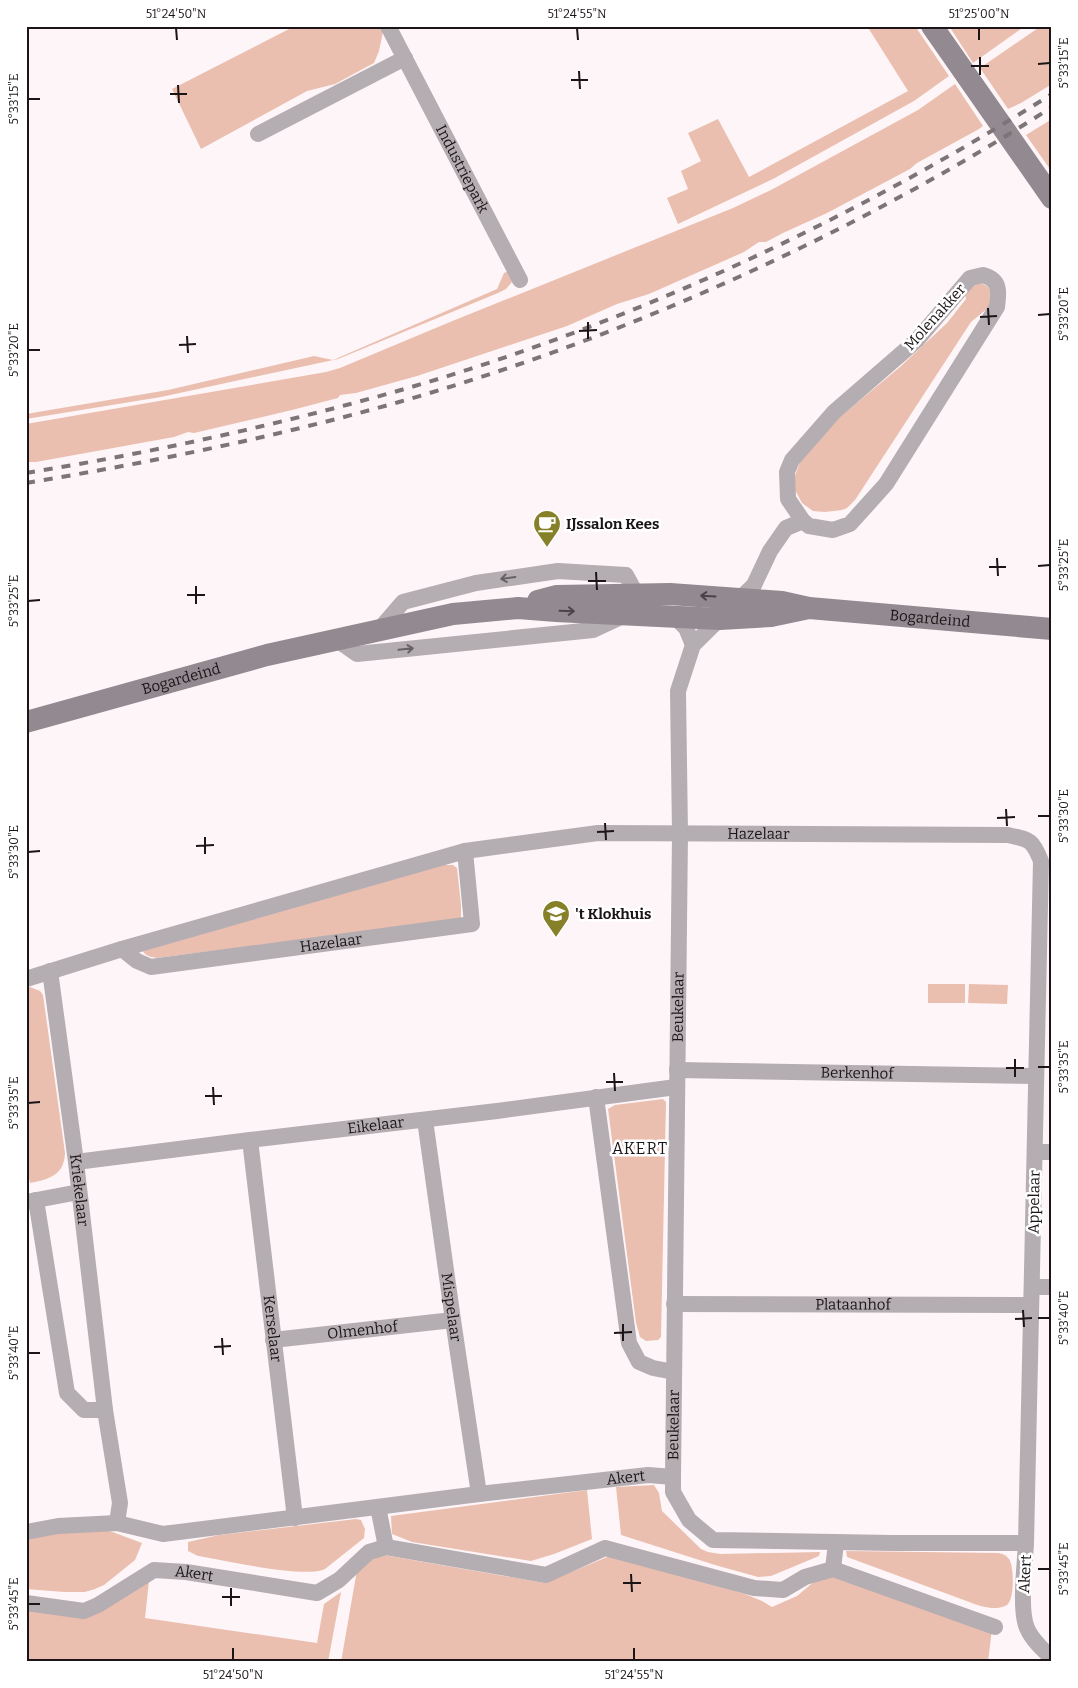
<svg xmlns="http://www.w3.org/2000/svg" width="1078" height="1688" font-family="Bitter,serif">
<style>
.green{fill:#ebbfaf}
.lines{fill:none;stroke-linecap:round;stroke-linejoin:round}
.street{stroke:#b4adb2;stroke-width:16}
.secondary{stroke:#938990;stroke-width:22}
.rail{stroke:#7c7577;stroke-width:4;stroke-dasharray:9 9;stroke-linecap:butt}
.oneway{stroke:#686164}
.oneway2{stroke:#4b4347}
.ticks{fill:none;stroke:#1b1517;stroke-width:2}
.labels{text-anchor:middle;stroke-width:5;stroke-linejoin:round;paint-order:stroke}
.street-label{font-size:15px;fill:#1b1517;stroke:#fff}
.poi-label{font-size:15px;font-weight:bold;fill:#1b1517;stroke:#fff;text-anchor:start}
.neighbourhood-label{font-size:16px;letter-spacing:1px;fill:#1b1517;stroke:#fff}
.neatline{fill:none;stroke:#1b1517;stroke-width:2}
.ticks-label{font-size:12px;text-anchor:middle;fill:#1b1517}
</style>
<rect width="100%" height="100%" fill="#fef5f8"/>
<g class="green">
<polygon points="295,26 381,26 383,32 379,51 374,63 335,84 307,91 201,149 172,89"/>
<polygon points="867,26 915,26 949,76 914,101 773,179 678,224 667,198 688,189 681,171 701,161 688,133 718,119 749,177 908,91"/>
<polygon points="949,26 1025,26 973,63"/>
<polygon points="1041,26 1052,26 1052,84 1021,103 1008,109 980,68"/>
<polygon points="955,84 983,126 979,129 917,163 910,169 827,213 783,233 766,242 759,242 744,252 649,294 617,304 567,326 417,376 356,393 340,395 338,398 292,410 194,433 188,432 174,437 36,462 26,462 26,424 326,372 340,368 450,322 733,208 771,190 918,110"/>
<polygon points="1052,119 1052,172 1026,135"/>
<polygon points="510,270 512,282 506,289 498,293 338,359 161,397 26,419 26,414 168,390 314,356 333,360 497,289 504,273"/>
<path d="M981 283C989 286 992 290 994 298L988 308 971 322 855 500 847 508 842 510 825 512 813 511 802 503 794 488 795 476 800 462 835 421 900 367 947 323 966 299 965 294 972 285Z"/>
<path d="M443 865H453L457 868 461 905V919L157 958C151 957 145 956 143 951Z"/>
<rect x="928" y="984" width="37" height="19"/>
<polygon points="969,984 1008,985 1007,1004 968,1003"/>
<path d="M30 987 40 991 43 995 65 1153C64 1175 50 1179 30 1183L26 1164V989Z"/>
<polygon points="663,1099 666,1102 661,1337 658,1340 646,1341 640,1337 636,1323 608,1109 615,1105"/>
<polygon points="654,1485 659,1493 662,1511 701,1549 708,1552 720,1554 820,1552 819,1556 771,1576 758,1577 715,1565 621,1535 616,1487"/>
<polygon points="587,1490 592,1539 554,1554 531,1561 412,1542 392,1534 391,1516"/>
<path d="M356 1519 361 1520 365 1529 364 1538 325 1569C306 1579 223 1560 198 1556L188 1551V1542L219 1535Z"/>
<polygon points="99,1527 142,1543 135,1560 104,1585 95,1589 85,1592 64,1592 26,1589 26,1538"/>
<path d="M846 1551 999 1553C1003 1554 1006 1555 1009 1559 1014 1566 1015 1599 1007 1605 997 1611 982 1607 972 1603L847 1557Z"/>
<polygon points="378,1554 545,1583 612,1555 745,1594 762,1601 772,1607 797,1596 822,1575 838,1576 992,1629 988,1662 341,1662 357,1570"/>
<polygon points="149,1581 145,1618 317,1643 324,1604 341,1592 328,1662 26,1662 26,1609 91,1616"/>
</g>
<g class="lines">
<g class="street">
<path id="s1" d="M388 26 520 280"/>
<polyline points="258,134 405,58"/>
<path d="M983 275C1001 280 999 292 997 307L886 484 850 524 833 530 809 526 803 521 788 499 787 472 792 460 834 412 917 340 970 278Z"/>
<polyline points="674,616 686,628 693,645"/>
<polyline points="378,631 403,602 476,583 558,571 626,575 637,595"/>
<polyline points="337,640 357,654 593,630 623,616"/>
<path id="s2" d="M122 949 137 961 151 967 472 924 465 851"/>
<path id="s3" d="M50 971 76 1162 105 1410 120 1503 117 1523"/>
<path id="s4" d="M26 979 122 949 465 851 598 833 1008 835C1030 840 1032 839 1041 861L1026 1543C1025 1564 1019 1610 1027 1628 1032 1640 1043 1650 1052 1658"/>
<path id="s5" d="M677 1070 1036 1076"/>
<polyline points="596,1097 629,1343 639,1362 653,1368 674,1372"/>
<path id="s6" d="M425 1120 453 1320 479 1494"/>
<path id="s7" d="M250 1140 295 1518"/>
<polyline points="1035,1152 1052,1152"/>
<path id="s8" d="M76 1162 250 1140 497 1111 676 1087"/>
<polyline points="36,1200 67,1393 84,1410 105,1410"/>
<polyline points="26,1202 79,1192"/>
<polyline points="1032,1287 1052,1287"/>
<path id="s9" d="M674 1304 1031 1305"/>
<path id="s10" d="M273 1340 453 1320"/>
<path id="s11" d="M673 1477 680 834 678 691 693 645 754 585 770 551 786 528 803 521"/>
<polyline points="378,1507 386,1547"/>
<path id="s12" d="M26 1532 58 1526 117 1523 163 1534 479 1494 648 1475 673 1477V1492L689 1520 713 1540 892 1543H1026"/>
<polyline points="836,1543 833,1569 995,1627"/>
<path id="s13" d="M26 1603 84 1611 98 1605 154 1570 186 1572 317 1593 339 1580 369 1552 386 1547 546 1575 605 1548 754 1588 783 1590 805 1577 833 1569"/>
</g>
<g class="secondary">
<polyline points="932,26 1052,198"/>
<path id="s14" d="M538 601 557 596 670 594 782 602 809 608 1052 629"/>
<path id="s15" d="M26 722 267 655 453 614 518 608 556 611 720 619 771 616 809 608"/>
</g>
<g class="rail">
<path d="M26 473C150 453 273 426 394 392 626 326 847 223 1052 94"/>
<path d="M26 483C152 462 276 437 399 402 624 338 855 234 1052 107"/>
</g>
</g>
<defs><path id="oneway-shaft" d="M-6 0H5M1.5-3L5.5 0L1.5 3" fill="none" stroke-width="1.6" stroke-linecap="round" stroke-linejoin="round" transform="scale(1.25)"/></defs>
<g class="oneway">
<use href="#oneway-shaft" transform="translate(508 578) rotate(172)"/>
<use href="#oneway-shaft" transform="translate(406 649) rotate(-6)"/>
</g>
<g class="oneway2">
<use href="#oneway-shaft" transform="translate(708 596) rotate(-177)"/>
<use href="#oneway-shaft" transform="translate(567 611) rotate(2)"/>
</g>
<path class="ticks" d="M176 28 177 40M577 28 578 40M979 28V40M980 57V75M1038 64 1050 63M971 66H989M579 71 580 89M571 80H588M178 85 179 103M170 94H187M28 99H40M988 308 989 325M1038 315 1050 314M980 317 997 316M588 322V339M579 331 597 330M187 336 188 353M179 345 196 344M28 350H40M997 558 998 576M1038 566 1050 565M989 567H1006M596 572 597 590M588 581H606M196 586V604M187 595H205M28 601 40 600M1006 809 1007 826M1038 816H1050M997 818 1015 817M605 823 606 840M597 832 614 831M205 837V854M196 846 214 845M28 852 40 851M1015 1059V1077M1038 1067H1050M1006 1068H1024M614 1073 615 1091M606 1082H623M213 1087 214 1105M205 1096H222M28 1103 40 1102M1023 1310 1024 1327M1038 1318H1050M1015 1319 1032 1318M623 1324V1341M614 1333 632 1332M222 1338 223 1355M214 1347 231 1346M28 1353H40M1038 1569H1050M631 1574 632 1592M623 1583H641M231 1588V1606M222 1597H240M28 1604H40M233 1648V1660M634 1648V1660"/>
<defs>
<symbol id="cafe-pin" viewBox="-11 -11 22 30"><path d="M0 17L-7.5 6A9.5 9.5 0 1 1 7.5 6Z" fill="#868129" stroke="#fff"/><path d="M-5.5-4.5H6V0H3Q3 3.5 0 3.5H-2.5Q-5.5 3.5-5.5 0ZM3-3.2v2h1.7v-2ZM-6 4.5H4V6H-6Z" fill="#fff"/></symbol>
<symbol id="school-pin" viewBox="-11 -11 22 30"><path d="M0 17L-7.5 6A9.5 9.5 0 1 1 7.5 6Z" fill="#868129" stroke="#fff"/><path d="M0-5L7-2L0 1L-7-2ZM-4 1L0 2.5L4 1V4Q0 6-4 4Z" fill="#fff"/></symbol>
</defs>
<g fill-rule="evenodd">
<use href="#cafe-pin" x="531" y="508" width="32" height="43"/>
<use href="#school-pin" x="540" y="898" width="32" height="43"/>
</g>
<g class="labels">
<g class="street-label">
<text dy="5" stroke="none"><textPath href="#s1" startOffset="161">Industriepark</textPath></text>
<text transform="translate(935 317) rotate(-48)" y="5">Molenakker</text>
<text dy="5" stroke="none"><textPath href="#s14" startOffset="394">Bogardeind</textPath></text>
<text dy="5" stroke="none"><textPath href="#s15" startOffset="161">Bogardeind</textPath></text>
<text dy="5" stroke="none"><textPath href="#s4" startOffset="752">Hazelaar</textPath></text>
<text dy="5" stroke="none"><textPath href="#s2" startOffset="216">Hazelaar</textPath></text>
<text dy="5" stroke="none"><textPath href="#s11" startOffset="470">Beukelaar</textPath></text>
<text dy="5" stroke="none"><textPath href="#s5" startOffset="180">Berkenhof</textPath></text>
<text dy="5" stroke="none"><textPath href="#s8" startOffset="302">Eikelaar</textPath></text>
<text dy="5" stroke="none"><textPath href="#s3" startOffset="221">Kriekelaar</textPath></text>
<text transform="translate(1034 1202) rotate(-89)" y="5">Appelaar</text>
<text dy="5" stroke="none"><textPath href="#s9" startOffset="179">Plataanhof</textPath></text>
<text dy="5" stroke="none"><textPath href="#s6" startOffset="189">Mispelaar</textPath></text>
<text dy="5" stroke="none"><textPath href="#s7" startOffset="190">Kerselaar</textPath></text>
<text dy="5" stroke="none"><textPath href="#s10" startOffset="90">Olmenhof</textPath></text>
<text dy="5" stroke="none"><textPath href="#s11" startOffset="52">Beukelaar</textPath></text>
<text dy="5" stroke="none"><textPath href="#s12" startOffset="605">Akert</textPath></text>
<text dy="5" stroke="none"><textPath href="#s13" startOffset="180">Akert</textPath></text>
<text transform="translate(1025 1574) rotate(-87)" y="5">Akert</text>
</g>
<g class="poi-label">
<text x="566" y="529">IJssalon Kees</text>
<text x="575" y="919">'t Klokhuis</text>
</g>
<g class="neighbourhood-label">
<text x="640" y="1154">AKERT</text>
</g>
</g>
<rect width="1078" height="1688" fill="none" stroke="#ffffff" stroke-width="55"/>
<rect x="28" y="28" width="1022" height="1632" class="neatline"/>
<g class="ticks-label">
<text x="176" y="18">51°24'50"N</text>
<text x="577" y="18">51°24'55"N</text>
<text x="979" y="18">51°25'00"N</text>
<text transform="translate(1064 63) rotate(-90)" y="4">5°33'15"E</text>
<text transform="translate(14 99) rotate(-90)" y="4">5°33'15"E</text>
<text transform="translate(1064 314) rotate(-90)" y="4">5°33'20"E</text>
<text transform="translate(14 350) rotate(-90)" y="4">5°33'20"E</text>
<text transform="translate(1064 565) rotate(-90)" y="4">5°33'25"E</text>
<text transform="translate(14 601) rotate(-90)" y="4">5°33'25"E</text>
<text transform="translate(1064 816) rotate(-90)" y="4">5°33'30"E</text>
<text transform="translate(14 852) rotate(-90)" y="4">5°33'30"E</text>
<text transform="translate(1064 1067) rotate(-90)" y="4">5°33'35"E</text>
<text transform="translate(14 1103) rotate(-90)" y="4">5°33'35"E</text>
<text transform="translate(1064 1318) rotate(-90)" y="4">5°33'40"E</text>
<text transform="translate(14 1353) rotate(-90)" y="4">5°33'40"E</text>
<text transform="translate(1064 1569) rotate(-90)" y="4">5°33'45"E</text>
<text transform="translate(14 1604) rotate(-90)" y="4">5°33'45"E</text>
<text x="233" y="1679">51°24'50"N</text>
<text x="634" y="1679">51°24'55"N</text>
</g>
</svg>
